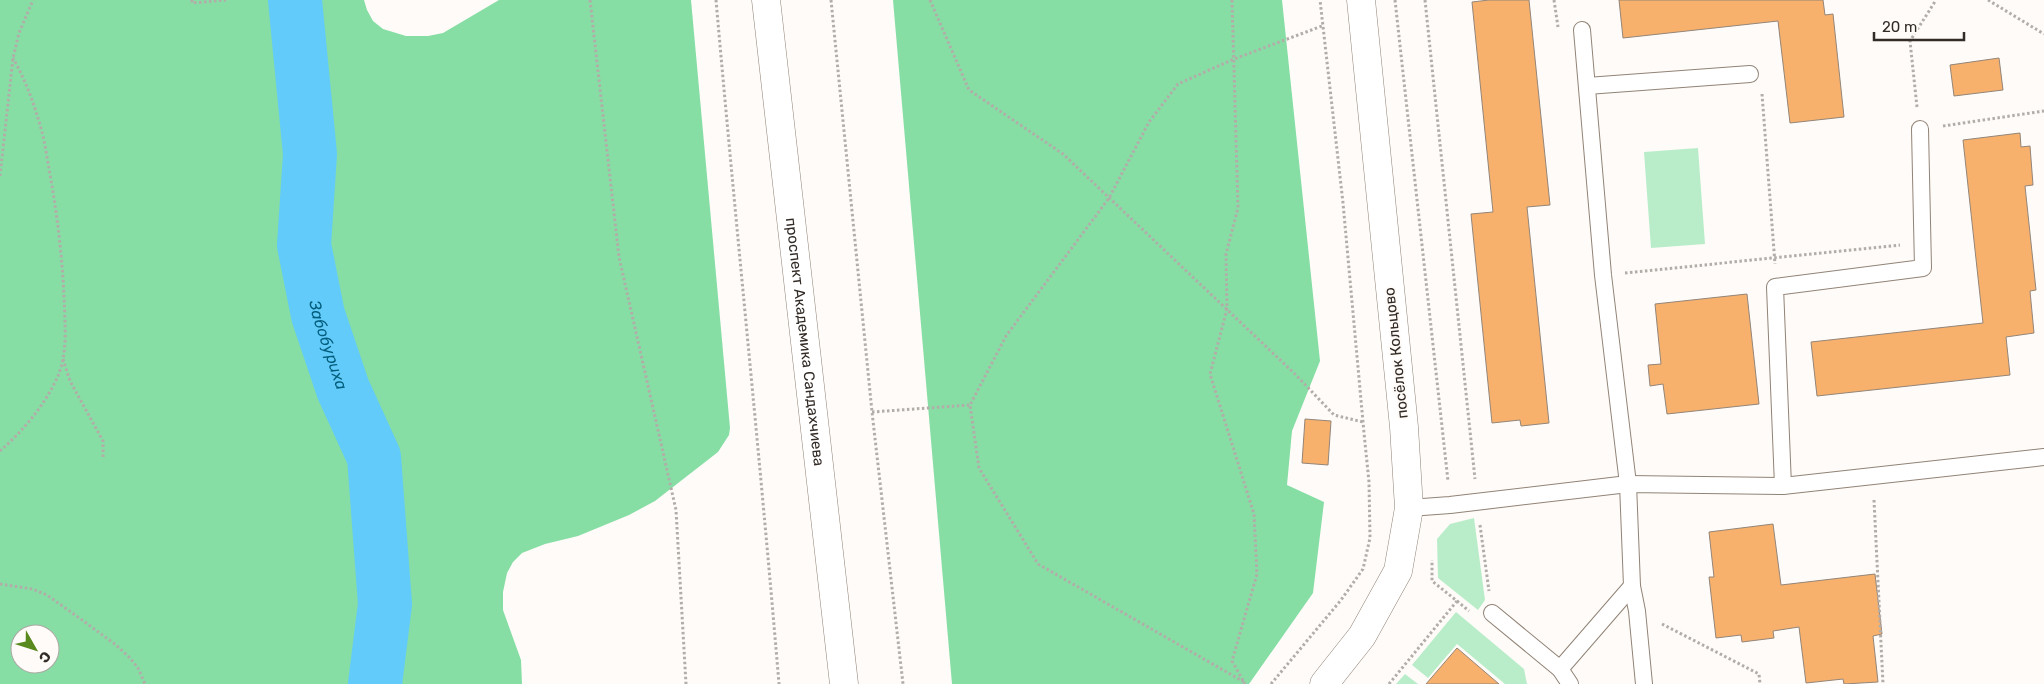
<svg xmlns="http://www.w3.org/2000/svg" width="2044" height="684" font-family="Rubik,sans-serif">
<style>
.green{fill:#b9edc9}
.forest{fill:#86dea4;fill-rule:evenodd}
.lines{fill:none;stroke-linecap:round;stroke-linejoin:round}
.river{stroke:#62cbfa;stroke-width:54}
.building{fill:#f7b16d;stroke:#948578}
.service-casing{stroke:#918376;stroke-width:18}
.minor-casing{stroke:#918376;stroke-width:29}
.secondary-casing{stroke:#918376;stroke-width:29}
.path{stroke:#b2ada9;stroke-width:3;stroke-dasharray:2.5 2.5;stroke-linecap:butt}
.service{stroke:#fff;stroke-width:16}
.minor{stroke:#fff;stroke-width:28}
.secondary{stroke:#fff;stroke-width:28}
.labels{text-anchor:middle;stroke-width:4;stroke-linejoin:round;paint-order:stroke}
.street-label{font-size:15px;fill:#322b26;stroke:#fefbf8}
.water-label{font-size:16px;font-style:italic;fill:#035d7c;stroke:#fefbf8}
</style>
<rect width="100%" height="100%" fill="#fefbf8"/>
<g class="green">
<polygon points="1698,148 1705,244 1651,248 1644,152"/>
<polygon points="1474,518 1485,600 1478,610 1438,578 1437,539 1450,524"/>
<polygon points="1456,612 1524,669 1527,684 1505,684 1457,644 1428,678 1412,665"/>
<polygon points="1405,674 1418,684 1396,684"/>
</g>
<g class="forest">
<path d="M0 0H364L367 10 373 21 383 29 406 36H428L443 33 499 0H691L730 428 729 435 718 452 655 501 629 515 578 536 545 544 522 553 513 562 507 573 503 592V610L521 660 522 684H0ZM20 634H50V664H20Z"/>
<polygon points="893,0 1282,0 1320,361 1292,431 1287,485 1324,502 1313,593 1249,684 952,684"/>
</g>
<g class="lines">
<path class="river" id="s1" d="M295 0 310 154 304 245 318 315 343 389 374 457 385 604 375 684"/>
</g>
<g class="building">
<polygon points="1489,0 1529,0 1550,205 1527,207 1549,423 1521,426 1520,420 1492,423 1471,214 1493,212 1472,2"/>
<polygon points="1619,0 1823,0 1825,15 1833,14 1844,117 1790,123 1778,21 1623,38"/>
<polygon points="1999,58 2003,90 1954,96 1950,65"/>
<polygon points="2020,133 2021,147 2030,146 2033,185 2025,186 2036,290 2030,291 2034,333 2006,337 2010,375 1817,396 1811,342 1983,323 1963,140"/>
<polygon points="1747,294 1759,404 1667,414 1663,384 1650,386 1648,365 1661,364 1655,304"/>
<polygon points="1305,419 1331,421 1328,465 1302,463"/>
<polygon points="1773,524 1781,585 1875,574 1882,634 1873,636 1878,682 1844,684 1843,679 1806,683 1799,627 1773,631 1774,638 1742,642 1741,635 1716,638 1709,577 1714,577 1709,532"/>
<polygon points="1457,648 1499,684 1426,684"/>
</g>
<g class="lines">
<defs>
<g id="service">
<polyline points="1582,30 1603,275 1628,484 1632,586 1637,611 1644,684"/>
<polyline points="1587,86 1750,74"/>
<polyline points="1783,486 1775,287 1923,268 1920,129"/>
<polyline points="1409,508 1450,505 1628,484 1783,486 2044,457"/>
<polyline points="1492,613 1560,669 1570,684"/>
<polyline points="1560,669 1632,586"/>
</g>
<polyline id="minor" points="1324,684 1362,636 1398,571 1409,508 1404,427 1361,0"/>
<g id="secondary">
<path id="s2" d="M766 0 844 684"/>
</g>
</defs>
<use href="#service" class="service-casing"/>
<use href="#minor" class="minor-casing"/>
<use href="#secondary" class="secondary-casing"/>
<g class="path">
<polyline points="192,0 192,3 226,0"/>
<polyline points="590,0 619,257 676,510 686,684"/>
<path d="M716 0C736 228 760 456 779 684"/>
<polyline points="831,0 872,412 903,684"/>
<polyline points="930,0 969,90 1063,154 1296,375 1334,415 1363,422"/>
<polyline points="1232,0 1238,208 1226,254 1227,309 1210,374 1254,514 1257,574 1232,661 1245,684"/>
<polyline points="1395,0 1448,481"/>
<polyline points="1425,0 1475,479"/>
<polyline points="1554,0 1558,27"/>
<polyline points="1988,0 2044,34"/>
<polyline points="1762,94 1775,264"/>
<polyline points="1917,107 1910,41 1936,0"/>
<polyline points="1943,126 2044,111"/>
<polyline points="0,176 13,58 19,33 33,0"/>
<polyline points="1625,273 1900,245"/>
<polyline points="63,359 70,381 103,441 103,458"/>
<polyline points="872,412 970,405"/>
<path d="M0 451C23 431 45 405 58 376 68 352 65 323 64 297 62 254 57 212 49 169 47 157 45 144 42 132 35 106 26 81 13 58"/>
<polyline points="1874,500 1883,684"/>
<polyline points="1480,525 1489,591"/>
<polyline points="0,584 32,589 47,595 82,620 116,645 130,658 138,668 145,684"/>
<polyline points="1457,601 1469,611"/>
<polyline points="1662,624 1759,674 1760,684"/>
<polyline points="1244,682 1038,564 979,468 970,405 1006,336 1109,198 1149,122 1178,84 1234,59 1322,26"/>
<polyline points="1271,684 1341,600 1363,569 1370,538 1369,482 1364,433 1343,203 1320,0"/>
<polyline points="1389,684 1457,601 1432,581 1432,560"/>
</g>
<use href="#service" class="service"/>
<use href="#minor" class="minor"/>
<use href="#secondary" class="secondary"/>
</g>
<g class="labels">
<g class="street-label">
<text dy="5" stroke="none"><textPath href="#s2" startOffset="344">проспект Академика Сандахчиева</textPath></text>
<text transform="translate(1396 353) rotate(-96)" y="5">посёлок Кольцово</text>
</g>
<g class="water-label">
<text dy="6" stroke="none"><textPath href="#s1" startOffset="349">Забобуриха</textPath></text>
</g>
</g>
<g transform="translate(35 649) rotate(129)"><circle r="24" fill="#fefbf8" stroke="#aca8a4"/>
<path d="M0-4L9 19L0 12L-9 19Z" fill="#58891e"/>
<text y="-8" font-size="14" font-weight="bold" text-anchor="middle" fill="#322b26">С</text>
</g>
<path d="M1874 32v8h90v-8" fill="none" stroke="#322b26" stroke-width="2.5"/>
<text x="1882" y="32" font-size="15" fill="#322b26" stroke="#fefbf8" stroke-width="4" paint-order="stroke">20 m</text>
</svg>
